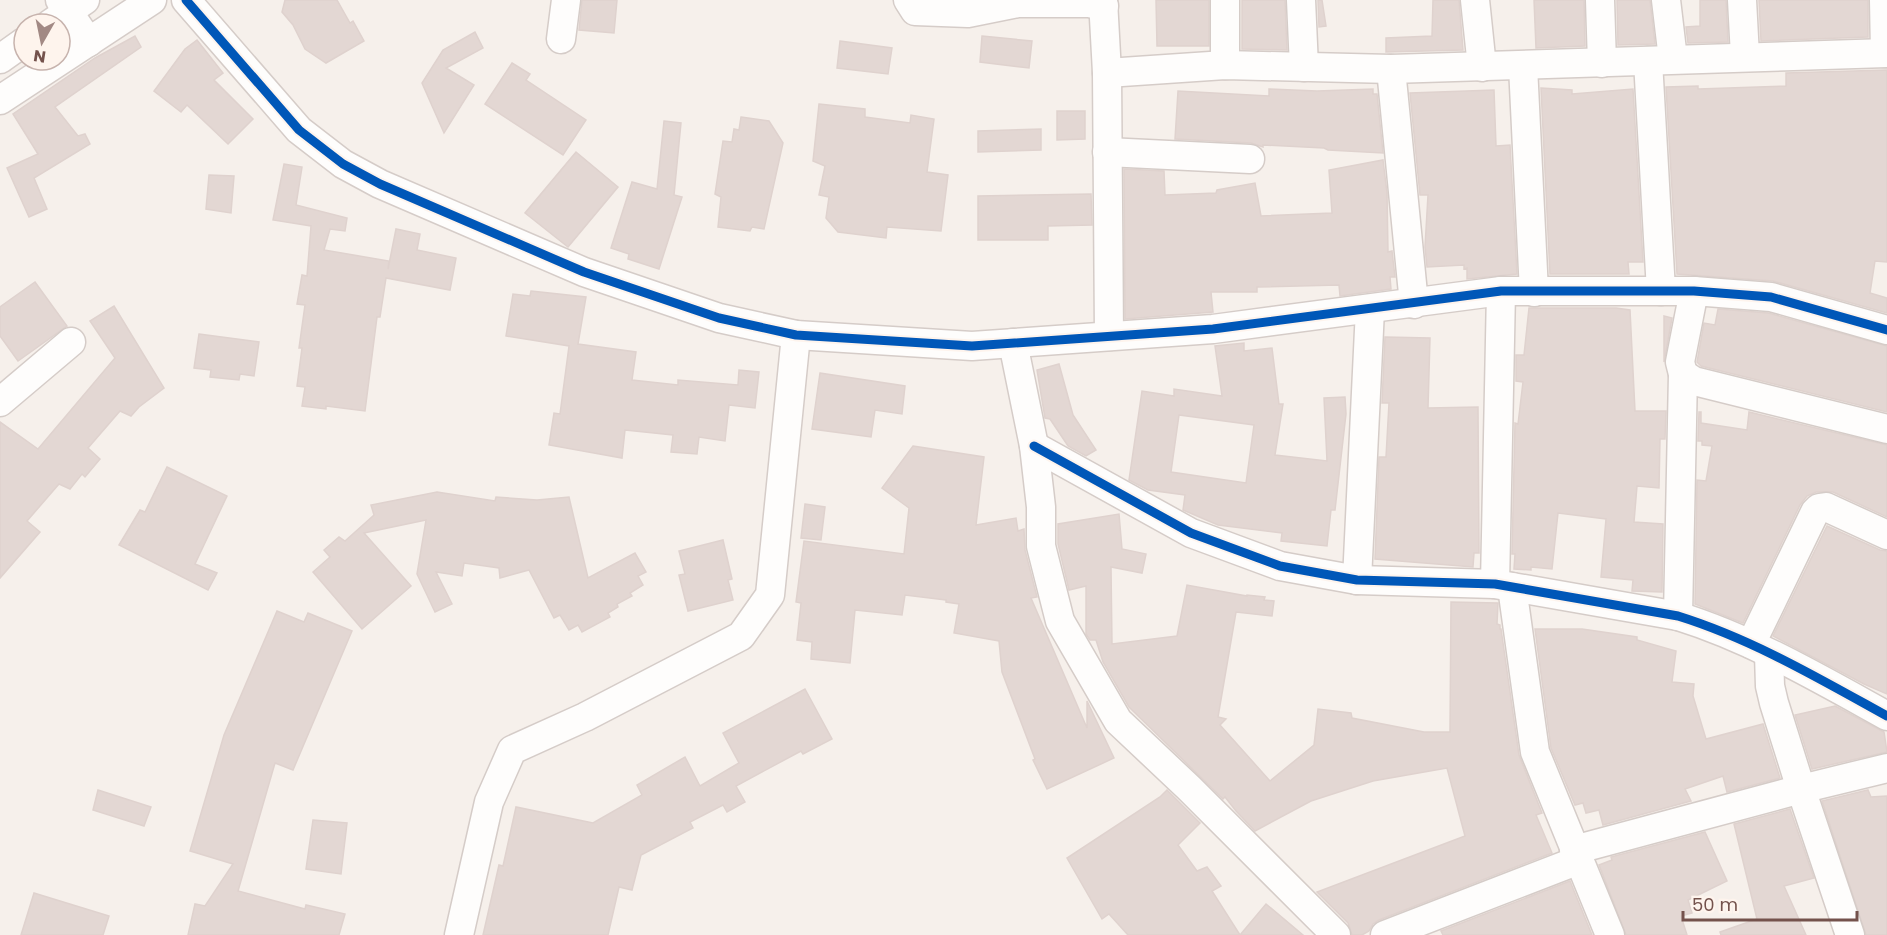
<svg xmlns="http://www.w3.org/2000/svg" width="1887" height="935" font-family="Poppins,sans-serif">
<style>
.building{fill:#e3d7d3;stroke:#dfd2ce;stroke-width:1.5;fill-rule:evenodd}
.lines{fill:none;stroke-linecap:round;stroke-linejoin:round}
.minor-casing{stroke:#d5ccc8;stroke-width:31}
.minor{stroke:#fefdfc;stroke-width:28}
.cycleway-casing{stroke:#fef4ed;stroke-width:13}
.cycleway{stroke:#0057b8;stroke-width:9}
</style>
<rect width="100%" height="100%" fill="#f6f0eb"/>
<g class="building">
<polygon points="285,0 337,0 350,23 353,21 364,41 326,63 305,49 293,25 282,12"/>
<polygon points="582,0 617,0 614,33 579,30"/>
<polygon points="1156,0 1209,0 1209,46 1157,46"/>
<polygon points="1242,0 1285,0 1287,50 1242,49"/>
<polygon points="1318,0 1322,0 1326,26 1319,27"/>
<polygon points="1433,0 1459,0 1463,50 1386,52 1386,38 1432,36"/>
<polygon points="1534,0 1584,0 1585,46 1536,48"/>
<polygon points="1617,0 1650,0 1655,44 1618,45"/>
<polygon points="1700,0 1726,0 1728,42 1688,43 1686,27 1700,26"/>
<polygon points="1759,0 1868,0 1868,37 1761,41"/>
<polygon points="475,32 483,48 446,68 474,85 444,133 422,83 443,50"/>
<polygon points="135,36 141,47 55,107 78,136 85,134 90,144 34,178 47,209 29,217 7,168 38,154 13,114 95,58"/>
<polygon points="982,36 1032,41 1029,68 980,62"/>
<polygon points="197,40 223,73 214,80 253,119 228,144 187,105 181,112 154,91 185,49"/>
<polygon points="840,41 892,48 888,74 837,68"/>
<polygon points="512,63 530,74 526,80 586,120 563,155 485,104"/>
<polygon points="1887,70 1887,262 1875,261 1870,293 1887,298 1887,313 1773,281 1677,274 1666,87 1698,86 1698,89 1786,86 1786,73"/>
<polygon points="1541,88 1572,90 1572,94 1633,89 1643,262 1628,262 1629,274 1550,274"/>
<polygon points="1269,89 1317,91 1373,89 1373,94 1377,94 1383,153 1328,150 1324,148 1263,145 1263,147 1251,143 1175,139 1178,91 1269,96"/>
<polygon points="1494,90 1496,146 1510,145 1517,274 1467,279 1467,268 1464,269 1464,265 1427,267 1425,247 1428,195 1420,195 1410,93"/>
<polygon points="819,104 865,109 865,117 910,123 911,115 934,119 927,172 948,175 941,231 887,227 886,238 838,232 826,218 829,197 819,195 825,166 813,161"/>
<polygon points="1057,111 1085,111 1085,139 1057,140"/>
<polygon points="741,117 769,121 783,143 764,229 752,227 750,231 718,227 721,197 715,194 723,141 732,142 734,129 739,130"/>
<polygon points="664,121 681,123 674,195 682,197 659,269 628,259 629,254 611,248 632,182 657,189"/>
<polygon points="1041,129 1041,150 978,152 978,131"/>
<polygon points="576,152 618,187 568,247 525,213"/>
<polygon points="1383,160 1387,193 1388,252 1392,251 1395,277 1390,277 1391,289 1340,296 1339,285 1257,287 1257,292 1211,292 1213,312 1125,319 1124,169 1164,171 1165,195 1216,193 1217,190 1255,183 1261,216 1332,213 1329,170"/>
<polygon points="284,164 302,167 296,205 347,218 345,231 330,229 324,250 389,261 388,269 396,229 420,234 417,250 456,258 450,290 386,278 380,317 377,317 365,411 326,406 326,409 302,406 305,387 297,386 302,348 299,348 305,305 297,304 302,275 307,276 311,226 273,220"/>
<polygon points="209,175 234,176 231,213 206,209"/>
<polygon points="1091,194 1092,225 1048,226 1048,240 978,240 978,196"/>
<polygon points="35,282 67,326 18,361 0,336 0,307"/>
<polygon points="531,291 586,297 578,344 636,352 632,380 678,385 678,380 738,385 739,370 759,372 755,408 729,405 725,441 699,437 697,454 671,452 673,435 625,430 622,458 549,445 554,413 560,414 569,346 506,336 513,294 530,296"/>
<polygon points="114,306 164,388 139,407 131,416 120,411 88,448 100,459 85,477 82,474 70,489 59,484 27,521 40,532 0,578 0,422 38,449 115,358 90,321"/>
<polygon points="1529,308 1616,308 1630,310 1635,411 1666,411 1665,439 1660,439 1659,488 1637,486 1634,522 1663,524 1662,592 1632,591 1633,580 1601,577 1606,519 1558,513 1552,569 1531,567 1531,570 1514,569 1515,554 1512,554 1515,423 1518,424 1523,382 1516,381 1516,355 1524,355"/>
<polygon points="1718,309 1768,313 1887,346 1887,412 1701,366 1697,362 1704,323 1715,325"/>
<polygon points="1664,316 1672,318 1664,362"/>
<polygon points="199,334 259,342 254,376 240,374 239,380 210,377 211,370 194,368"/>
<polygon points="1385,337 1430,338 1428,408 1478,407 1479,553 1474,553 1473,567 1375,559 1379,457 1386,457 1389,403 1382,403"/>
<path d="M1244 343V351L1272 348 1279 404H1283L1275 455 1327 461 1324 398 1345 397 1346 414 1335 510H1331L1327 546 1281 541 1282 533 1218 525 1183 510 1185 495 1148 490 1129 480 1142 391 1174 396V389L1222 396 1215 346ZM1179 415 1254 425 1246 483 1171 472Z"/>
<polygon points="1059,364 1073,415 1096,450 1086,456 1068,446 1050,419 1045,418 1037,370"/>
<polygon points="820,373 905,386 902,414 875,410 871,437 812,429"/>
<polygon points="1699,412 1701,412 1701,423 1747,430 1749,412 1887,445 1887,517 1833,492 1816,492 1807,496 1800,505 1743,623 1695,604 1697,480 1706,481 1712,446 1702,445 1702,441 1698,441"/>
<polygon points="913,446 984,457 976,525 1016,518 1018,531 1024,529 1025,550 1037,597 1031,598 1087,728 1087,701 1114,758 1047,789 1033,760 1035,759 1002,672 999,641 954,633 959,604 946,602 946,600 905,595 902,615 855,610 850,663 811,659 812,642 797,640 801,603 796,602 804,541 904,554 909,508 882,488"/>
<polygon points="167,467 227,496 195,564 217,573 208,590 119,545 140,510 145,512"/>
<polygon points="437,492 495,501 496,497 537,500 569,497 588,578 635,553 646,572 638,576 643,585 630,593 632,596 617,604 618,607 608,613 610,617 582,632 578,625 569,630 560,615 554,618 529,570 500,578 499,568 464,563 462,576 436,572 452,604 435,612 417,574 426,520 364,533 411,586 362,629 313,572 330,557 324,550 339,537 345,541 374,515 371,505"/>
<polygon points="805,504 825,507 821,540 801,538"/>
<polygon points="1119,514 1122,549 1146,554 1142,573 1111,567 1112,644 1177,636 1187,585 1247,596 1247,595 1265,597 1264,600 1274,601 1272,616 1236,612 1218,717 1226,719 1220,725 1270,781 1314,745 1318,709 1351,713 1352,718 1424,732 1450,732 1451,602 1498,603 1497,624 1500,625 1500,629 1501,629 1519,755 1542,813 1536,815 1552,853 1379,920 1373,924 1369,931 1362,935 1352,935 1348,923 1317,892 1465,836 1447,768 1373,781 1311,801 1255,831 1236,811 1225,797 1223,799 1129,707 1103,662 1096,640 1090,640 1086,634 1086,586 1069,590 1058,544 1058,524"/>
<polygon points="1827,526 1880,550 1887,551 1887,694 1864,684 1773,636"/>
<polygon points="723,540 732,579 728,580 733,600 688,611 679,575 685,574 679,551"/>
<polygon points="277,611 304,622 308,613 352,631 293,770 275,763 238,891 305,909 306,905 345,914 339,935 188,935 195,904 205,906 233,864 190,851 224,735"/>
<polygon points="1535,629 1582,629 1637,637 1637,640 1676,651 1672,682 1694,684 1693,696 1706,739 1763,724 1780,778 1727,792 1723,776 1685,789 1691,801 1603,825 1599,810 1586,813 1583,803 1575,805 1551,748"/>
<polygon points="805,689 832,739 803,754 801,751 736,786 745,802 727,812 723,805 690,822 693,828 641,855 632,890 619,887 608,935 483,935 499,865 503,866 516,807 593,823 642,795 637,785 685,757 700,786 739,763 723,733"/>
<polygon points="1835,706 1884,732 1887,752 1812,769 1795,715"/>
<polygon points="98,790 151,807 144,826 93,810"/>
<polygon points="1167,790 1200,823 1178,845 1197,871 1207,867 1221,886 1212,891 1240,935 1266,904 1303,935 1128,935 1109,914 1102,919 1067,858 1160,797"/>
<polygon points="1868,790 1871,797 1887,796 1887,935 1866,935 1822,801"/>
<polygon points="1790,809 1814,878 1784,886 1806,935 1721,935 1720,932 1757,919 1734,824"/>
<polygon points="313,820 347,823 341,874 306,869"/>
<polygon points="1705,832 1727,881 1688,900 1692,913 1681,916 1687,935 1626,935 1599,865 1612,860 1611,857"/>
<polygon points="1570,881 1592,935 1443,935 1441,931"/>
<polygon points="34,893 109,916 103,935 21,935"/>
</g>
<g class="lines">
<defs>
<g id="minor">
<polyline points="60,0 89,42"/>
<polyline points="186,0 299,130 343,164 380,184 584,272 719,318 796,335 972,346 1213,329 1501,291 1694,291 1771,297 1887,330"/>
<polyline points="908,0 915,11 968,13 1018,3 1089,3 1104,6"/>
<polyline points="1103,0 1107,73 1109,336"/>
<polyline points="1225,0 1225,65"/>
<polyline points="1301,0 1304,67"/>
<polyline points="1475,0 1482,67"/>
<polyline points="1600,0 1602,63"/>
<polyline points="1666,0 1673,59"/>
<polyline points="1742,0 1745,56"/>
<polyline points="1884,0 1885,53"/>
<polyline points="50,24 85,0"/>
<polyline points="561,39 566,0"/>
<polyline points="0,59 24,42"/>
<polyline points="1648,61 1661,291"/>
<polyline points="1523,66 1534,292"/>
<polyline points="1391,69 1414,304"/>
<polyline points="1107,73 1225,65 1391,69 1887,53"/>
<polyline points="0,100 152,0"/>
<polyline points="1107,152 1250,159"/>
<polyline points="1013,343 1034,446 1041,507 1041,546 1060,621 1118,721 1189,788 1336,935"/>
<polyline points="1683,374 1694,381 1887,429"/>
<polyline points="0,402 71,342"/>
<path d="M1034 446 1191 533 1280 566 1357 580 1495 584 1678 616C1752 639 1820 679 1887 716"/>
<polyline points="1357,580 1370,309"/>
<polyline points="1495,584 1501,291"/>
<polyline points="1512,587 1535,752 1610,935"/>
<polyline points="1678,616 1683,374 1680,362 1694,291"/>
<polyline points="1751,644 1815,512 1819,508 1826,507 1887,535"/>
<polyline points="1769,654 1770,686 1774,703 1801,789 1850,935"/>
<polyline points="1574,850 1801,789 1887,768"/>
<polyline points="459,935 489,802 512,750 585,717 741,636 770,595 796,335"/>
<polyline points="1385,935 1579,860"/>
</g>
</defs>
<use href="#minor" class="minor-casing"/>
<use href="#minor" class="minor"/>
<defs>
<g id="cycleway">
<polyline points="186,0 299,130 343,164 380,184 584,272 719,318 796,335 972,346 1213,329 1501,291 1694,291 1771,297 1887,330"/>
<path d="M1034 446 1191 533 1280 566 1357 580 1495 584 1678 616C1752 639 1820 679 1887 716"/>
</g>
</defs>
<use href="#cycleway" class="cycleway-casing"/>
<use href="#cycleway" class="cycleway"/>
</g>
<g transform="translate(42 42) rotate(189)"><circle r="28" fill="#fef4ed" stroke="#c7b3ad" stroke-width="1.5"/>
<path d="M0-4.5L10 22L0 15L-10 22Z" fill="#a28984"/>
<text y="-9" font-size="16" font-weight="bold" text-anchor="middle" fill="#74524c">N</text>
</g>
<path d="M1683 911v9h174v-9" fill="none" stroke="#74524c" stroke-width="3"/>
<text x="1692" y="911" font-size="18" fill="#74524c" stroke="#fef4ed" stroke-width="4.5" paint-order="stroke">50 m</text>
</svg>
